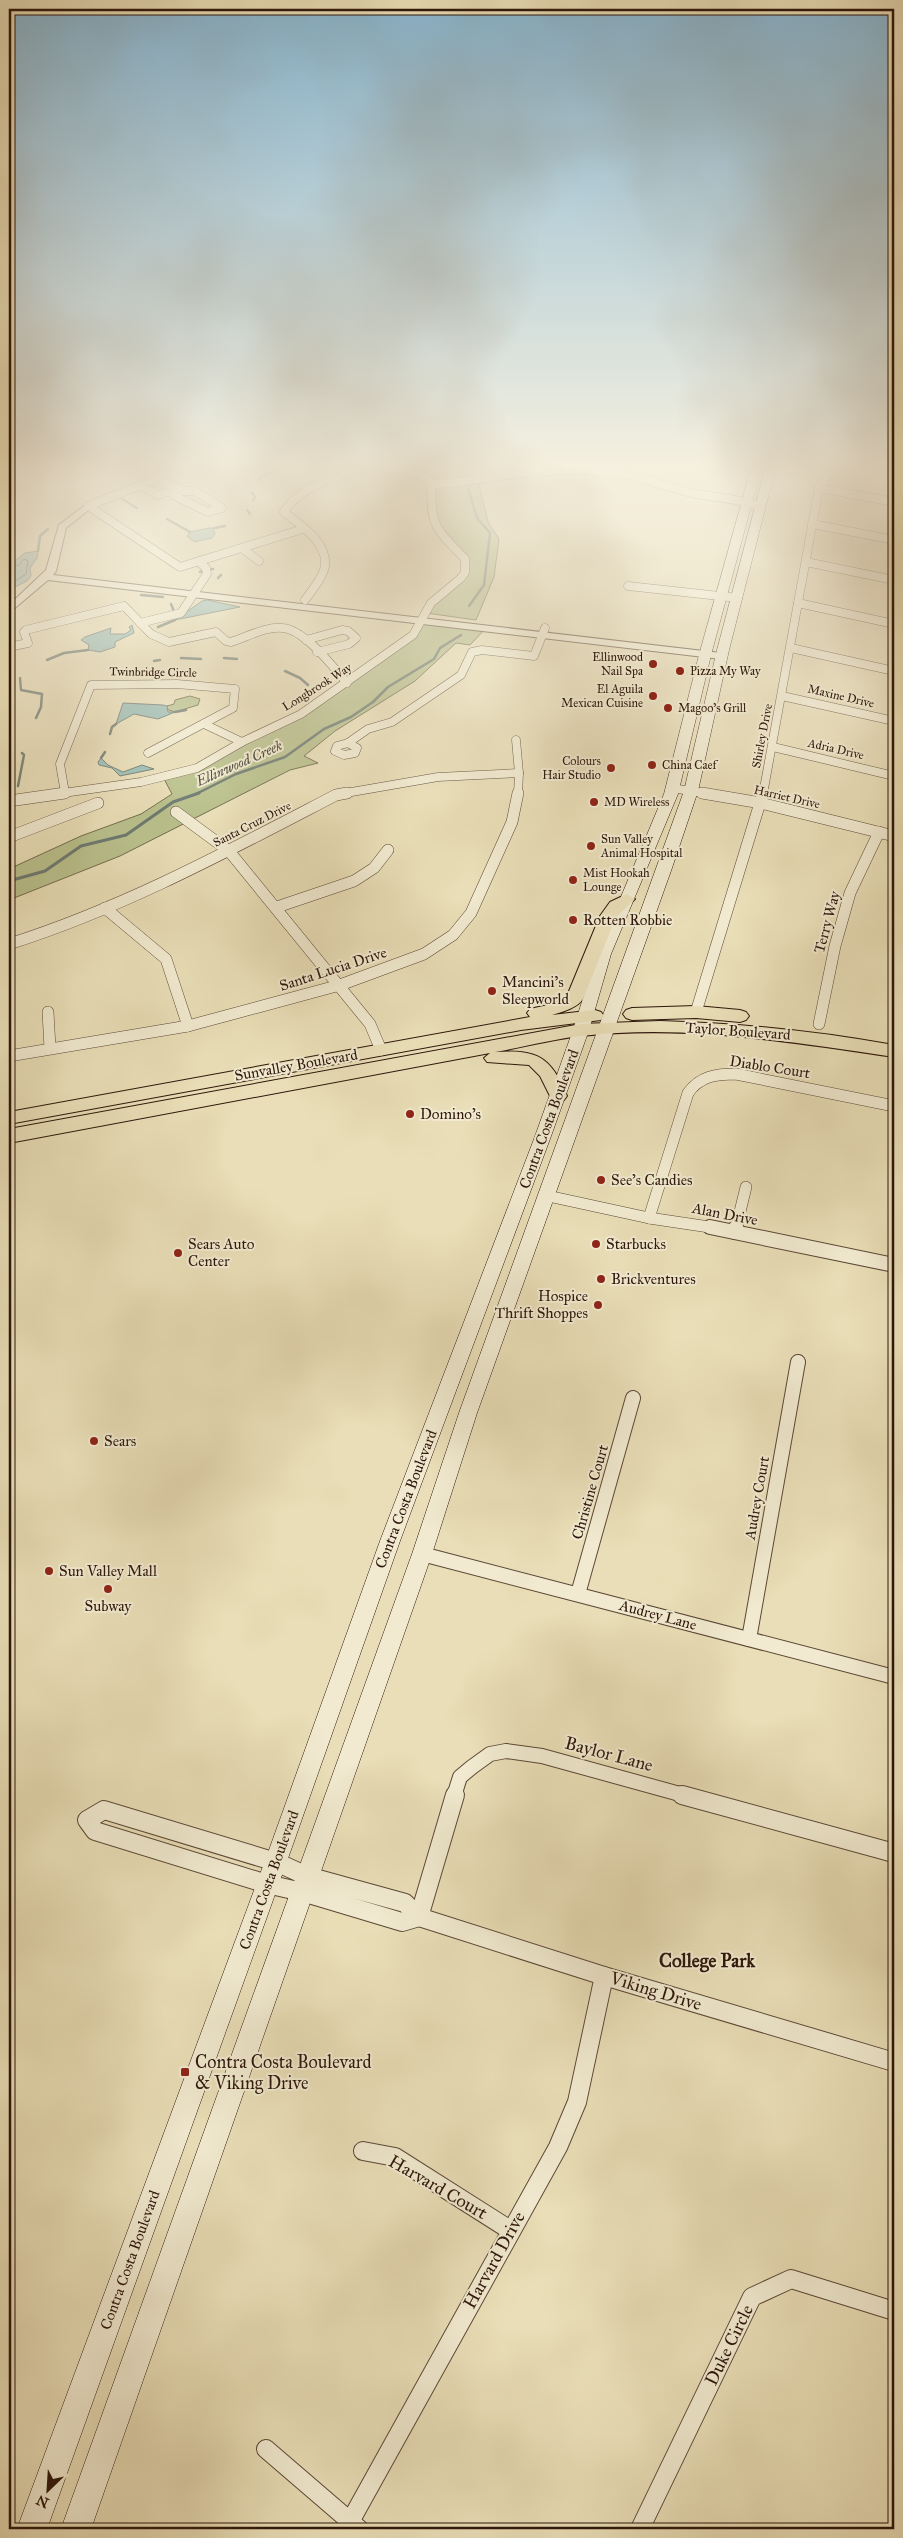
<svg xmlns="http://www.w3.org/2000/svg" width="903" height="2538" font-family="'IM FELL Great Primer',serif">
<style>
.green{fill:#b9c08c;stroke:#736b4c}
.water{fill:#98bbb4;stroke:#6d7970}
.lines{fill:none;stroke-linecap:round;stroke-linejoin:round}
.shore{stroke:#626860;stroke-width:1}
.stream-far1{stroke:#6d7970;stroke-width:2.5}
.stream{stroke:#6d7970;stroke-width:3}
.minor-far3-casing{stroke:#5c4836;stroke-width:9}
.minor-far2-casing{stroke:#5c4836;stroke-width:12}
.minor-far1-casing{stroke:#5c4836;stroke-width:16}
.minor-casing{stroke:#5c4836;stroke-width:20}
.tertiary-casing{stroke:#5c4836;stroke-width:2}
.secondary-casing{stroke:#2d160b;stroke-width:1}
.primary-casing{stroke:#2d160b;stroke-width:2}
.motorway-casing{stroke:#2d160b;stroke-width:2}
.minor-far3{stroke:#f1ead0;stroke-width:8}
.minor-far2{stroke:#f1ead0;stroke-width:11}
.minor-far1{stroke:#f1ead0;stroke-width:14}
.minor{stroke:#f1ead0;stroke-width:18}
.tertiary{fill:#f1ead0;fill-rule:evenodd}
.secondary{fill:#f1ead0;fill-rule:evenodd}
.primary{fill:#e9deb7;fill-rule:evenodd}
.motorway{fill:#e9deb7;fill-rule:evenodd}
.poi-dot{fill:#8f2418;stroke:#f1ead0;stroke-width:2}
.labels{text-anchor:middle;stroke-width:4;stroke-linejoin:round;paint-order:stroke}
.far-poi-label{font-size:12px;fill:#2d160b;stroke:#f1ead0;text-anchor:start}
.far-street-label{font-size:12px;fill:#2d160b;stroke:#f1ead0}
.far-water-label{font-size:14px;font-style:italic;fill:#525046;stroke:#f1ead0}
.poi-label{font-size:15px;fill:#2d160b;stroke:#f1ead0;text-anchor:start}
.street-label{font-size:15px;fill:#2d160b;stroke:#f1ead0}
.near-street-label{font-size:18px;fill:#2d160b;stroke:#f1ead0}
.near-poi-label{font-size:18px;fill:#2d160b;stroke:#f1ead0;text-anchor:start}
.near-neighbourhood-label{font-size:19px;font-weight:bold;fill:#2d160b;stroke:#f1ead0}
</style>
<rect width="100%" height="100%" fill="#e9deb7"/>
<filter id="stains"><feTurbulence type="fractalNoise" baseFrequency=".004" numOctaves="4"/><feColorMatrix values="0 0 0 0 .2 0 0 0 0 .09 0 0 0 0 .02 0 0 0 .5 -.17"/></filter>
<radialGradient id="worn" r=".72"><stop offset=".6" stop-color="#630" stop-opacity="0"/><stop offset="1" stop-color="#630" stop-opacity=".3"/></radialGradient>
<g class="green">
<polygon points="395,462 455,462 478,481 488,522 499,539 494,577 476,620 426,613 454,586 466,564 435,527 431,486"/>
<polygon points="424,620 487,627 470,645 456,643 415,681 335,731 304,756 318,763 290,770 120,856 9,900 9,869 81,836 141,814 172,794 163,777 197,768 301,714 396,649"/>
<polygon points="190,696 200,699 198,705 175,712 166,709 167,706 174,704 175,700"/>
</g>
<g class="water">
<polygon points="209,528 215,528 213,529 215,534 212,538 194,542 187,536 190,532"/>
<polygon points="38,551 37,558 30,568 31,576 27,581 9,590 9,565 25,553"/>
<polygon points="207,600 240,607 175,620 202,601"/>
<polygon points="132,625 134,633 115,642 115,647 100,652 88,650 89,645 81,640 85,637 111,628 110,634 125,634 131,630 129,627"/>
<polygon points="123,703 163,705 167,706 168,712 175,712 158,719 134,714 116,724"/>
<polygon points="101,758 108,765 123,772 142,765 154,769 120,776 112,768 99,765 98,762"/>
</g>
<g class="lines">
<polyline class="shore" points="9,568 19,565 24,559 28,561 26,574 9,585"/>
<g class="stream-far1">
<polyline points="444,462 459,469"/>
<polyline points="278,469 306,463 319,467 331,462"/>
<polyline points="259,479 269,473"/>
<polyline points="468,488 477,518 490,533 484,585 469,606"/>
<polyline points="252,493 255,497 253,500"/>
<polyline points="122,499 137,508"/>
<polyline points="247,510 250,514"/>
<polyline points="167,519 190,532"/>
<polyline points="215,528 225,526"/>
<polyline points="38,551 40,536 48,529"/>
<polyline points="200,572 213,569"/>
<polyline points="218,578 221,575"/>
<polyline points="141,595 163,597"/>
<polyline points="171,604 175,614"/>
<polyline points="158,627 175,620"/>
<polyline points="181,658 201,659"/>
<polyline points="224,658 237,659"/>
<polyline points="47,660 64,653 88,650"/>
<polyline points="154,661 160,660"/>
<polyline points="285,671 300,678 308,685"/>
<polyline points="20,678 21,690 42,694 41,707 36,718"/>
<polyline points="175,712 186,710"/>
<polyline points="110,734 112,727 116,724"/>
<polyline points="101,758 105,752"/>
<polyline points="18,786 24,755 22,753"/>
<polyline points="196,794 236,774 285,757 324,729 351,717 373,702 388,687 434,659 440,648 461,635"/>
</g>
<polyline class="stream" points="9,881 45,871 81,846 126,835 173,802 199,793"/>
<defs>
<g id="minor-far3">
<polyline points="209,462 229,471 241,466 238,462"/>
<polyline points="880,462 894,465"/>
<polyline points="156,479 183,491 195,491 222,508 208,512 175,496"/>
<polyline points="140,485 158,495 178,489"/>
<path d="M431 485C490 479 551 465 610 472 638 475 664 487 692 493 714 498 737 498 759 506"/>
<polyline points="819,488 894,502"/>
<polyline points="88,506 180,567 303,529"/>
<polyline points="88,506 156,479 191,462"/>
<polyline points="812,524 894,540"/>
<polyline points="243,549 259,561"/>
<polyline points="806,562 894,580"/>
<polyline points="628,586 738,598"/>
<path d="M305 600C312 590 323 578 325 566 328 542 300 525 284 512 307 476 357 474 395 462"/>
<polyline points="798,603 894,624"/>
<polyline points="140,623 181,613 207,574 206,568 199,562"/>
<polyline points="306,640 342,630 348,631 356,638 349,644 317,652"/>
<path d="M9 647 28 643 24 632 26 630 124 606 151 634 169 642 216 632 226 641 231 642C247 637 266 626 283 628 305 630 333 667 347 683"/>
<polyline points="791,648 894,671"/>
<polyline points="782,696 894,721"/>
<polyline points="204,724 242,742"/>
<polyline points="516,740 519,773 518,794"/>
<polygon points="348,743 357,748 355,753 344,755 335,751 337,746"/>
<polyline points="348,743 368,729 392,722 461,675 472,652 482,650 534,656 545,628"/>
<polyline points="773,747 894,776"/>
<polyline points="672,788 709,794"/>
<polyline points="65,793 60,764 91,685 177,684 235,689 233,708 148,753"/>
<path d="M56 794 141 782 197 768 242 742 301 714 413 635 431 603 461 578 465 572V559C434 526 431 529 431 482L395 462"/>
<polyline points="340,794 438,777 519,773"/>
<polyline points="763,794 819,488 835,462"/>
</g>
<g id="minor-far2">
<polyline points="702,793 761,803 894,836"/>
<polyline points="9,801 65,793"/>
<polyline points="176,812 229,851 370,1024 381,1050"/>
<polyline points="9,837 98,803"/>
<polyline points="277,907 354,881 374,868 388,850"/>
<polyline points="105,908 166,959 188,1026"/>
<path d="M9 944C123 908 230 850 336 795L347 793"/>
<polyline points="48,1012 50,1048"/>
<polyline points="696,1012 763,793"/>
<polyline points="819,1024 835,946 850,893 879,832"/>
<polyline points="9,1056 188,1026 340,985 424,954 453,935 471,913 512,822 518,793"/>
<polyline points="548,1196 649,1218 716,1228"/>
<path d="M649 1218 688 1093C700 1076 716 1074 736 1074L894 1106"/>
<polyline points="736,1228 746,1187"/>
</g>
<g id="minor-far1">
<polyline points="710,1227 894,1265"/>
<polyline points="735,1232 736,1227"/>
<polyline points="422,1554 894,1677"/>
<polyline points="578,1594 633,1398"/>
<polyline points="749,1639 798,1362"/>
<polyline points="454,1796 460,1777 472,1767 490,1754 506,1751 542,1756 687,1796"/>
</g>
<g id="minor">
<polyline points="682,1795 894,1853"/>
<polygon points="104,1810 276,1862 307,1876 405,1903 419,1917 402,1922 302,1892 267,1884 95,1831 87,1820"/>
<polyline points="419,1917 604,1976 894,2062"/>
<polyline points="419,1917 455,1795"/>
<polyline points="363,2151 395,2157 510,2230"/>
<polyline points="266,2449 359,2529"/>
<polyline points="346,2529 558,2147 577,2102 604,1976"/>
<polyline points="640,2529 752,2297 791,2279 894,2311"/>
</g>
<polygon id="tertiary" points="88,503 91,504 91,508 66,528 56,571 53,575 721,653 726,656 721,659 48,580 9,613 9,605 46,570 59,525"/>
<g id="secondary">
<polygon points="753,462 763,462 711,655 678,794 611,954 589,1030 550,1139 400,1541 291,1850 47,2529 17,2529 269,1850 380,1541 534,1139 573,1030 597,954 664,794 699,655"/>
<polygon points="767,462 777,462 729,650 698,791 672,868 477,1413 432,1554 91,2529 61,2529 412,1554 459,1413 684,791 717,650"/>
</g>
<g id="primary">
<path d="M627 894 635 899 616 917 583 999C577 1008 562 1012 552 1015L595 1010 601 1012 604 1016 601 1020 521 1030 9 1124V1112L530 1017 527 1013 530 1009 552 1004 567 996 600 916 610 902Z"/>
<polygon points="696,1006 740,1010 746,1012 749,1016 746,1020 740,1022 696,1018 632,1020 626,1018 623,1014 626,1010 632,1008"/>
<path d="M660 1021C739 1023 817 1031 894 1045V1057C791 1042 686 1024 581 1036 553 1039 524 1047 495 1052 538 1049 551 1057 567 1096L564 1100 558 1102 552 1100 540 1076 529 1065 487 1062 484 1058 490 1053 9 1143V1129L581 1024Z"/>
</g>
<polygon id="motorway" points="9,462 22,462 9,469"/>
</defs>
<use href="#minor-far3" class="minor-far3-casing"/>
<use href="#minor-far2" class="minor-far2-casing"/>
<use href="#minor-far1" class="minor-far1-casing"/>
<use href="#minor" class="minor-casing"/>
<use href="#tertiary" class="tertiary-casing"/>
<use href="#secondary" class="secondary-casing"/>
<use href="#primary" class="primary-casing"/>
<use href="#motorway" class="motorway-casing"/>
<use href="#minor-far3" class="minor-far3"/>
<use href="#minor-far2" class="minor-far2"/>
<use href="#minor-far1" class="minor-far1"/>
<use href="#minor" class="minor"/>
<use href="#tertiary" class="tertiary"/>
<use href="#secondary" class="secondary"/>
<use href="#primary" class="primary"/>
<use href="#motorway" class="motorway"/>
</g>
<linearGradient id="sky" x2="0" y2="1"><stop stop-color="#88b7d3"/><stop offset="0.57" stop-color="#f5f0df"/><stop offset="1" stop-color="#f5f0df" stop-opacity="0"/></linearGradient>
<rect width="903" height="817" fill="url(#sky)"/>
<g class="poi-dot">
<circle cx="653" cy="664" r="5"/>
<circle cx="680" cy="671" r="5"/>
<circle cx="653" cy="696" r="5"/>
<circle cx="668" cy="708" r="5"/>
<circle cx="652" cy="765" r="5"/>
<circle cx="611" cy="768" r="5"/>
<circle cx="594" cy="802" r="5"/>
<circle cx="591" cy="846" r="5"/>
<circle cx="573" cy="880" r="5"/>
<circle cx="573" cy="920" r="5"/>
<circle cx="492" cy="991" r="5"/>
<circle cx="410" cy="1114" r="5"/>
<circle cx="601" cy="1180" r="5"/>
<circle cx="596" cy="1244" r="5"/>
<circle cx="178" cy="1253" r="5"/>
<circle cx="601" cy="1279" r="5"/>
<circle cx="598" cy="1305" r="5"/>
<circle cx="94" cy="1441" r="5"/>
<circle cx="49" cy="1571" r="5"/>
<circle cx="108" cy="1589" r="5"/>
<rect x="180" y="2067" width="10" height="10" rx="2.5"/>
</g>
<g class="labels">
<g class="far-poi-label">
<text x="643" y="661" text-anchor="end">Ellinwood<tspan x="643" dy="14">Nail Spa</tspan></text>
<text x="690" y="675">Pizza My Way</text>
<text x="643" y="693" text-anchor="end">El Aguila<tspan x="643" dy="14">Mexican Cuisine</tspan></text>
<text x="678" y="712">Magoo's Grill</text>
<text x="601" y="765" text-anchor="end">Colours<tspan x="601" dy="14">Hair Studio</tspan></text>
<text x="662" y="769">China Caef</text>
<text x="604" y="806">MD Wireless</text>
<text x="601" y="843">Sun Valley<tspan x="601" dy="14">Animal Hospital</tspan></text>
<text x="583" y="877">Mist Hookah<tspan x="583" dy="14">Lounge</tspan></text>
</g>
<g class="far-street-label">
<text transform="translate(153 672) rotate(1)" y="4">Twinbridge Circle</text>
<text transform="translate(317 687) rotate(-32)" y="4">Longbrook Way</text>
<text transform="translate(841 696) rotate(13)" y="4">Maxine Drive</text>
<text transform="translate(762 736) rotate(-79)" y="4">Shirley Drive</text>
<text transform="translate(836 749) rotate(13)" y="4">Adria Drive</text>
<text transform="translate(787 797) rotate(13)" y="4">Harriet Drive</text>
<text transform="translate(252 824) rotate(-27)" y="4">Santa Cruz Drive</text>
</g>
<g class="far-water-label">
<text transform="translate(239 763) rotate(-24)" y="5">Ellinwood Creek</text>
</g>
<g class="poi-label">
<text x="583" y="925">Rotten Robbie</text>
<text x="502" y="987">Mancini's<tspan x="502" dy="17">Sleepworld</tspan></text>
<text x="420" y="1119">Domino's</text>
<text x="611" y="1185">See's Candies</text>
<text x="188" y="1249">Sears Auto<tspan x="188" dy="17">Center</tspan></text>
<text x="606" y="1249">Starbucks</text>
<text x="611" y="1284">Brickventures</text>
<text x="588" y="1301" text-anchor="end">Hospice<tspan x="588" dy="17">Thrift Shoppes</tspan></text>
<text x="104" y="1446">Sears</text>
<text x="59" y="1576">Sun Valley Mall</text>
<text x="108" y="1611" text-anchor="middle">Subway</text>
</g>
<g class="street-label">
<text transform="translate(827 922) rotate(-75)" y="5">Terry Way</text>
<text transform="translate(333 969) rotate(-18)" y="5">Santa Lucia Drive</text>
<text transform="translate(738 1031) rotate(4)" y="5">Taylor Boulevard</text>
<text transform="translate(296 1065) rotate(-10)" y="5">Sunvalley Boulevard</text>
<text transform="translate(770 1067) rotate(9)" y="5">Diablo Court</text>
<text transform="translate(549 1119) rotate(-70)" y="5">Contra Costa Boulevard</text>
<text transform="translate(725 1214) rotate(11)" y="5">Alan Drive</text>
<text transform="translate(590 1492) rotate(-74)" y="5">Christine Court</text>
<text transform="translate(757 1498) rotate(-80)" y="5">Audrey Court</text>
<text transform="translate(406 1499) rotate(-69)" y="5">Contra Costa Boulevard</text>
<text transform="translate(658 1615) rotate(15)" y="5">Audrey Lane</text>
<text transform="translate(269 1880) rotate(-70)" y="5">Contra Costa Boulevard</text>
<text transform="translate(130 2260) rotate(-70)" y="5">Contra Costa Boulevard</text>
</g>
<g class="near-street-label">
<text transform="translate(609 1754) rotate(15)" y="6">Baylor Lane</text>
<text transform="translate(656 1991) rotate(17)" y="6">Viking Drive</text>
<text transform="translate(438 2187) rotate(30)" y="6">Harvard Court</text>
<text transform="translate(494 2260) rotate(-61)" y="6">Harvard Drive</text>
<text transform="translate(729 2345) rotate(-64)" y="6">Duke Circle</text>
</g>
<g class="near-poi-label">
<text x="195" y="2068">Contra Costa Boulevard<tspan x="195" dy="21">&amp; Viking Drive</tspan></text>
</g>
<g class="near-neighbourhood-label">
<text x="707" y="1967">College Park</text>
</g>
</g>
<rect width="903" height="2538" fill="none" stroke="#e9deb7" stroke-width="30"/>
<rect x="10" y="10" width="883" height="2518" fill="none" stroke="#2d160b" stroke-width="2.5"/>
<rect x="15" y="15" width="873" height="2508" fill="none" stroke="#2d160b"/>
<g transform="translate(48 2490) rotate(205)" stroke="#f1ead0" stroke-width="4" paint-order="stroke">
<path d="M0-4L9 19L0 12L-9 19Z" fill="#2d160b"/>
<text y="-8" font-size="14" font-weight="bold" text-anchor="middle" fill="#2d160b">N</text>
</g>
<rect width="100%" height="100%" filter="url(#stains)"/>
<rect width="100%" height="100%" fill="url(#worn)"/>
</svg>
